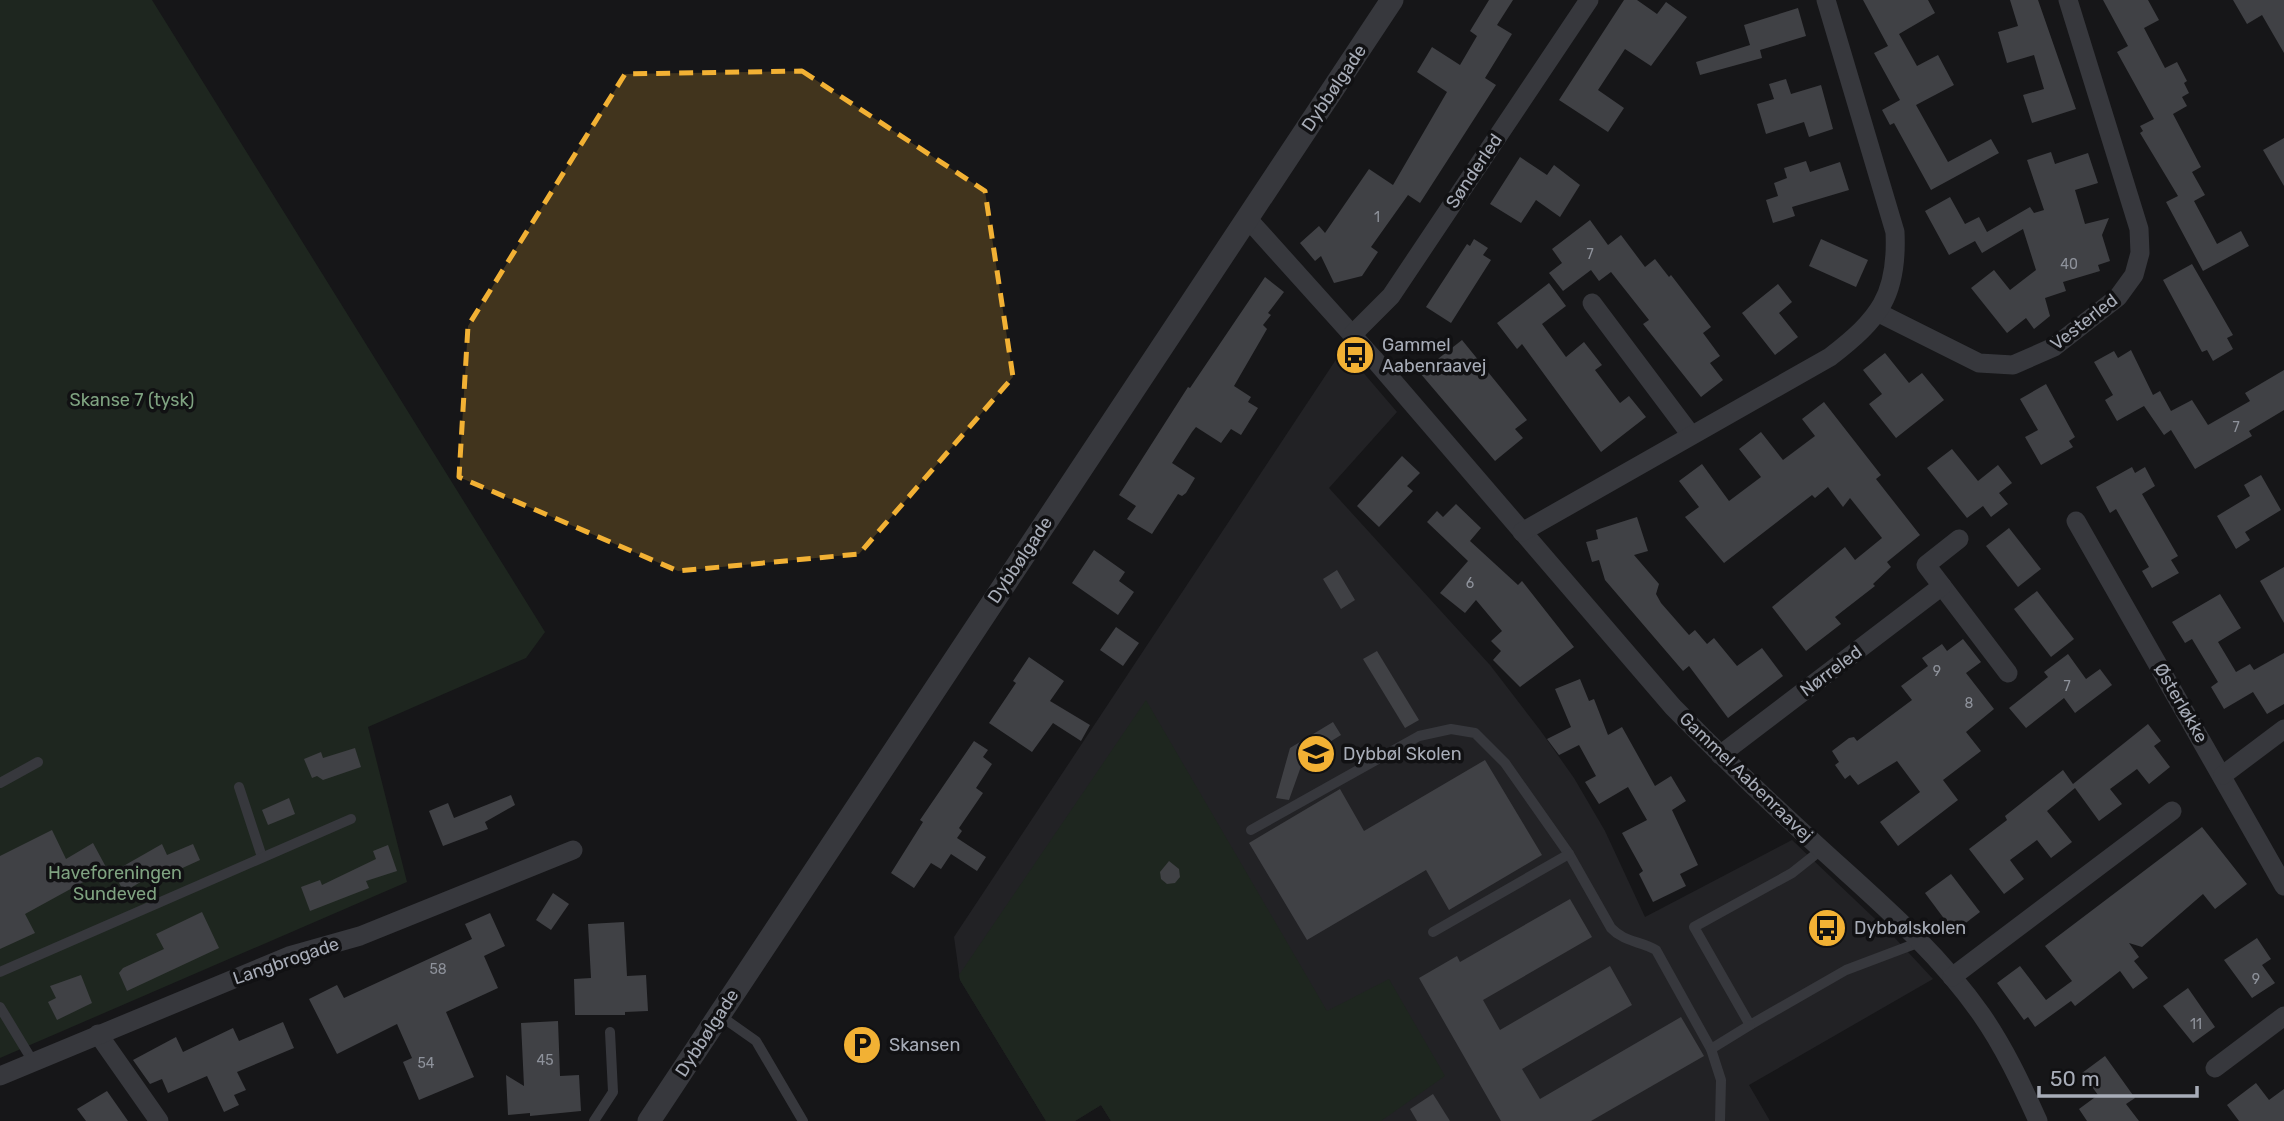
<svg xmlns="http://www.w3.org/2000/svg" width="2284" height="1121" font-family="Rubik,sans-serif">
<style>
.built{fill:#222225}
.green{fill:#1e261f}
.building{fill:#404145}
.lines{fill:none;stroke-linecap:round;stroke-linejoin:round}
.service{stroke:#37383d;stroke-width:10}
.minor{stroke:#37383d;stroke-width:19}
.tertiary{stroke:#37383d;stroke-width:23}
.marked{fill:#f2b134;fill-opacity:0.2;stroke:#f2b134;stroke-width:5;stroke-dasharray:14 9;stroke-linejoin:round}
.labels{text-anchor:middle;stroke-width:7;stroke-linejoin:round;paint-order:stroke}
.number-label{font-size:14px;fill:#8e929b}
.street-label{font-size:18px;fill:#a8adb8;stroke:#111113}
.poi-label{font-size:18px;fill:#a8adb8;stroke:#111113;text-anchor:start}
.park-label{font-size:18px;fill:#7fa381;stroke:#111113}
</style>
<rect width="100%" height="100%" fill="#161618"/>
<polygon class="built" points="1343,349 1397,412 1329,488 1490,665 1540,730 1574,778 1605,831 1645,917 1792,840 1894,937 1933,979 1749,1085 1770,1121 1111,1121 1101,1105 1075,1121 1046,1121 960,980 954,937"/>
<g class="green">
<polygon points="0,0 152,0 545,632 526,658 368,727 407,882 0,1058"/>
<polygon points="1146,700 1327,1011 1389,979 1445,1076 1381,1121 1111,1121 1101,1105 1075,1121 1046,1121 960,980 959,975"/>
</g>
<g class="building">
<polygon points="1489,0 1513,0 1497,25 1512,34 1485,78 1496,85 1420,203 1408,195 1371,247 1378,252 1362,276 1334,283 1321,256 1315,261 1300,243 1319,226 1325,233 1369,169 1393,185 1447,92 1417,72 1432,47 1460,65 1477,36 1470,31"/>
<polygon points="1624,0 1637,0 1657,14 1666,2 1687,17 1651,66 1625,49 1598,90 1624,108 1608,132 1559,100"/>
<polygon points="1863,0 1928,0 1935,13 1899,34 1917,66 1938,55 1954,85 1916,105 1948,162 1991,139 1999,153 1931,190 1894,123 1890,125 1882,110 1900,100 1874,53 1888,46"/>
<polygon points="2010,0 2038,0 2076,109 2032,123 2023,95 2044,89 2034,55 2007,63 1998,32 2018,26"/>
<polygon points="2103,0 2148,0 2159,20 2144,28 2165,68 2177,62 2187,81 2184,83 2189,93 2182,97 2187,106 2173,114 2201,167 2192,172 2205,195 2194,201 2217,244 2241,231 2249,246 2203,271 2166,202 2178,196 2140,133 2143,131 2140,126 2154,119 2117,52 2128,46"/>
<polygon points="2233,0 2284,0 2284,53 2262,15 2247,24"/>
<polygon points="1798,8 1806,36 1760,50 1762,58 1700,75 1696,62 1750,45 1744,25"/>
<polygon points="1786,79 1791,94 1821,85 1833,129 1809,137 1804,122 1766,134 1757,104 1774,99 1769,84"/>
<polygon points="2284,138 2284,186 2263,150"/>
<polygon points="2051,152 2055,164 2088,153 2098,183 2075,190 2085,224 2109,218 2102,235 2110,261 2098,265 2100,271 2063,282 2066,291 2045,298 2050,316 2034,329 2026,318 2007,333 1971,288 1994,270 2010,290 2036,270 2023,229 1982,253 1975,241 1949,255 1925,211 1950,197 1965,224 1979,217 1987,232 2030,207 2034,213 2044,210 2027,160"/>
<polygon points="1520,157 1547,175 1554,165 1580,185 1560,217 1536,200 1521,223 1490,204"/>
<polygon points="1806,161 1810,172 1840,162 1849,190 1792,207 1795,216 1773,223 1766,200 1778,196 1774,183 1787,178 1784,168"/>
<polygon points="1590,220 1608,245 1621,235 1645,267 1655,259 1669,277 1671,275 1711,327 1703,333 1720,356 1710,363 1723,380 1701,397 1643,324 1649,320 1611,272 1599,281 1591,270 1563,291 1549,273 1562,263 1552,249"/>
<polygon points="1474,239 1488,248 1483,255 1491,260 1451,323 1426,307 1467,244 1470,246"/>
<polygon points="1821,239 1868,260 1856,287 1809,266"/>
<polygon points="2192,264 2233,335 2227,338 2233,349 2213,361 2207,350 2202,352 2163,280"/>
<polygon points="1265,277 1284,292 1268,313 1271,315 1263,325 1267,329 1234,386 1251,397 1248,402 1258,408 1241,435 1231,429 1221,443 1196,427 1192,432 1172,463 1195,478 1186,493 1182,496 1178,494 1152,534 1127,519 1136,506 1119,495 1188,387 1190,388"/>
<polygon points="1549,283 1566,306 1542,324 1566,357 1584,342 1602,365 1595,370 1620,403 1629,396 1646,417 1601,452 1522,344 1517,349 1497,323"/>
<polygon points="1778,284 1792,302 1779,313 1798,337 1775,355 1742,313"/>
<polygon points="1462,340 1527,420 1515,429 1523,438 1495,461 1420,373"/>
<polygon points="2131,350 2153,395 2160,391 2171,411 2192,400 2208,425 2250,401 2245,393 2284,370 2284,410 2249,431 2252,436 2195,469 2171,430 2164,435 2144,406 2117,421 2105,400 2113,395 2094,362 2114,351 2118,358"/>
<polygon points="1885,353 1909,383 1922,373 1944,400 1896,438 1869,404 1882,394 1863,370"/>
<polygon points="2046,384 2075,437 2069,441 2073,447 2041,465 2025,437 2038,430 2020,399"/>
<polygon points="1824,402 1881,475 1876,479 1920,535 1887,562 1891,567 1873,584 1875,586 1835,617 1841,624 1806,651 1772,607 1845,547 1855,560 1882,538 1850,498 1843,507 1828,487 1815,498 1812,495 1724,563 1685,517 1699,507 1679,481 1702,464 1729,501 1761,477 1739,449 1761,432 1783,460 1815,436 1802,419"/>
<polygon points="1952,449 1978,481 1998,465 2012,483 1999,493 2008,504 1991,517 1983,506 1967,518 1927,468"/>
<polygon points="1402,456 1420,473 1407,486 1413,491 1379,527 1357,506"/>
<polygon points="2132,467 2135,473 2145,467 2155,486 2142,494 2178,556 2171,560 2179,573 2152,588 2142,571 2149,567 2138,548 2116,509 2110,513 2096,487"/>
<polygon points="2261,475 2281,510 2245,532 2250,540 2236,549 2217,516 2250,496 2244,485"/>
<polygon points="1456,504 1481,528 1470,541 1518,585 1522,581 1574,647 1520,687 1493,660 1501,651 1491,641 1502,631 1476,600 1465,613 1440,593 1468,561 1427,522 1437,511 1443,517"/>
<polygon points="1637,517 1648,551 1634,555 1659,584 1656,594 1661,603 1689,635 1695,630 1707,644 1714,638 1737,666 1762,648 1783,676 1728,718 1689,666 1683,671 1605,580 1599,560 1592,562 1586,542 1598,539 1596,530"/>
<polygon points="2009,528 2041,569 2018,587 1986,546"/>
<polygon points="1094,550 1125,572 1119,581 1134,592 1118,615 1072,583"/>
<polygon points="2284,567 2284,623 2260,581"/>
<polygon points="1337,570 1355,600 1341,609 1323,579"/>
<polygon points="2037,591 2074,639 2051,657 2014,609"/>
<polygon points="2220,594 2241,628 2218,642 2236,672 2250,664 2254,670 2284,653 2284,704 2267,714 2253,692 2224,709 2211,687 2218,682 2192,639 2185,643 2172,622"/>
<polygon points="1116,627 1139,643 1123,666 1100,650"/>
<polygon points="1963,639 1981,662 1966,673 1994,709 1966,732 1981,751 1943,780 1958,800 1898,846 1880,822 1920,792 1897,761 1858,785 1850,775 1845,779 1835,765 1839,762 1832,751 1849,738 1854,737 1857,741 1912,700 1901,686 1928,666 1922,658 1942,644 1947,651"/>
<polygon points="1377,651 1419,720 1405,728 1363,659"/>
<polygon points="2068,654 2086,679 2100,669 2112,685 2075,713 2064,698 2026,728 2009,708 2048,677 2044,672"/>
<polygon points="1029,657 1064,681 1050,701 1090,725 1081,741 1053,723 1032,752 989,723 1016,683 1013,681"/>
<polygon points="1580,679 1589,701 1594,699 1608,735 1622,727 1655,786 1671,776 1686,801 1672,810 1698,865 1680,874 1686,886 1653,902 1639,874 1643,871 1622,833 1647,820 1628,787 1599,804 1585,782 1596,776 1579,745 1559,755 1547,739 1571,727 1555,689"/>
<polygon points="1333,722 1341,735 1304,758 1289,800 1276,798 1290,748"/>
<polygon points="2148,724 2161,741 2154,746 2170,767 2149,784 2137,769 2110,789 2122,804 2099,821 2075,788 2047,811 2072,842 2051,858 2037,840 2010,860 2024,879 2004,894 1969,849 2007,820 2005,816 2063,770 2073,784"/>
<polygon points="974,741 988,750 983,757 992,764 976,788 983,793 959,828 962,831 957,838 986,857 977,871 951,854 941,869 931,863 914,888 891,873 923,822 920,820"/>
<polygon points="355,748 361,767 323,780 317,776 312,778 304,759 321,752 323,758"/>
<polygon points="1485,760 1542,855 1449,910 1426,870 1307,940 1249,843 1340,789 1364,831"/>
<polygon points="511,795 515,805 485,822 488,829 443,846 429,811 448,803 454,818"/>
<polygon points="289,798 295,814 268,825 262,810"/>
<polygon points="2202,827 2247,884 2215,909 2203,894 2142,947 2129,943 2139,957 2134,961 2148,978 2133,989 2120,971 2075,1006 2071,1001 2035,1027 2028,1017 2024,1020 1997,983 2020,966 2046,1000 2072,981 2045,946"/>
<polygon points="52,830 66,859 93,843 107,869 25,914 35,933 0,949 0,856"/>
<polygon points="162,844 167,855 193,844 200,860 165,876 162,869 124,892 113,872"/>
<polygon points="388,845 397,871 366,881 369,888 310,911 301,887 320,880 322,885 376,859 373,851"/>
<polygon points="1169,861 1179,869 1180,877 1175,883 1167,884 1161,879 1160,872"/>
<polygon points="1951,874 1980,912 1954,932 1925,893"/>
<polygon points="553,893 569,904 551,930 536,920"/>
<polygon points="1570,899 1592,937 1483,1000 1500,1030 1610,966 1632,1005 1522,1069 1540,1099 1681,1017 1704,1056 1591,1121 1501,1121 1419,978 1457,956 1460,962"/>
<polygon points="202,912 219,948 127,991 119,973 123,968 164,949 156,934"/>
<polygon points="490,913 505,946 484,956 498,988 446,1012 474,1077 419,1100 403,1062 412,1058 397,1024 337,1054 309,999 337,985 344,998 472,939 465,924"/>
<polygon points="624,922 627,976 646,975 648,1011 625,1012 625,1015 575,1015 574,979 591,978 588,924"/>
<polygon points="2257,938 2271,959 2262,965 2275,983 2252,998 2224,960"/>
<polygon points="81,975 92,1003 57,1020 48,1002 56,998 50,986"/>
<polygon points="2188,988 2215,1027 2193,1043 2163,1006"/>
<polygon points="558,1021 560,1076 579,1075 581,1111 530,1116 530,1113 508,1115 506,1075 524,1086 521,1023"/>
<polygon points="283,1022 294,1048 237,1072 246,1090 234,1095 239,1105 224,1112 207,1076 168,1093 162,1079 150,1084 133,1060 176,1037 183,1052 233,1028 239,1041"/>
<polygon points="2105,1056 2135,1098 2126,1104 2139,1121 2087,1121 2079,1109 2098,1095 2082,1073"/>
<polygon points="2256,1083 2269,1100 2284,1089 2284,1121 2239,1121 2227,1105"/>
<polygon points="107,1091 128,1121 86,1121 77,1109"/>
<polygon points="1433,1094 1450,1121 1417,1121 1410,1109"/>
</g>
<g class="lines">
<g class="service">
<polyline points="0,783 38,762"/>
<polyline points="239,787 262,857"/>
<path d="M1251 830 1419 736 1451 729 1475 733 1505 763 1569 854 1611 928C1624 942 1640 941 1656 950L1711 1049"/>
<polyline points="1821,850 1792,873 1694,927 1750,1025 1846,970 1920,942"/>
<polyline points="1433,932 1569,854"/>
<polyline points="0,972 351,819"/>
<polyline points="0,1007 32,1060"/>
<polyline points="719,1015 756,1041 803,1121"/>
<polyline points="594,1121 613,1092 610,1032"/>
<polyline points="1720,1121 1721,1080 1711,1049 1750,1025"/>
</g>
<g class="minor">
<path d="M1247 218 1374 359 1673 707C1721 756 1771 804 1822 850 1879 902 1936 950 1981 1014 2004 1047 2021 1083 2038 1121"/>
<polyline points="1592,303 1691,435"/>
<polyline points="1879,313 1979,363 2013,365 2054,347 2118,297 2134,275 2140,253 2139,229 2068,0"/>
<polyline points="1352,335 1391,296 1589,0"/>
<polyline points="2076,521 2284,886"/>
<path d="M1522 532 1830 357C1879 319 1898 296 1895 232L1826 0"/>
<polyline points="1942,586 2008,673"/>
<polyline points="1720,755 1942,586 1926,565 1959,539"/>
<polyline points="2223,775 2284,729"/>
<polyline points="1952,977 2172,811"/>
<polyline points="98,1034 159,1121"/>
<polyline points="2215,1068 2284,1016"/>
<polyline points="0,1076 289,956 360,936 573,850"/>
</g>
<polyline class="tertiary" points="649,1121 1392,0"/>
</g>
<path class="marked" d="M802 71 985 191 1013 377 859 554 678 571 459 477 468 326 625 74Z"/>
<defs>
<symbol id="bus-disc" viewBox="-11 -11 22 22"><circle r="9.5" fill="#f2b134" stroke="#111113"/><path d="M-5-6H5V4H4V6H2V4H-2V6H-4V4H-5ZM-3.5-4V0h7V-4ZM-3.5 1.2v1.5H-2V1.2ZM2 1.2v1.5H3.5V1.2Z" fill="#111"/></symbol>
<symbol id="school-disc" viewBox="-11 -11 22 22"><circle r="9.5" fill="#f2b134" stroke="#111113"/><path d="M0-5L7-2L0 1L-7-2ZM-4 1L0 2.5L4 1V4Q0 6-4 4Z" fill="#111"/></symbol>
<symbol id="parking-disc" viewBox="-11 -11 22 22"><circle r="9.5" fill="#f2b134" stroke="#111113"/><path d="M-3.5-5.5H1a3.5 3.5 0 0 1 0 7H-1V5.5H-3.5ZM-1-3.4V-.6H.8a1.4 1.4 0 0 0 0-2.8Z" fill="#111"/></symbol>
</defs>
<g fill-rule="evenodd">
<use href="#bus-disc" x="1333" y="333" width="44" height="44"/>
<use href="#school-disc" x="1294" y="732" width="44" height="44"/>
<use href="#bus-disc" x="1805" y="906" width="44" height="44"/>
<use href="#parking-disc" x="840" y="1023" width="44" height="44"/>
</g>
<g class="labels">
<g class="number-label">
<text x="1377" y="222">1</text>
<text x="1590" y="259">7</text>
<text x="2069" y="269">40</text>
<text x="2236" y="432">7</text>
<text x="1470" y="588">6</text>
<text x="1937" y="676">9</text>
<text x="2067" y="691">7</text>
<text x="1969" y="708">8</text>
<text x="438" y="974">58</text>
<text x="2256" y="984">9</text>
<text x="2196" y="1029">11</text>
<text x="545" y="1065">45</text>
<text x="426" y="1068">54</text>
</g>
<g class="street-label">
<text transform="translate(1334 88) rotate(-56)" y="6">Dybbølgade</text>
<text transform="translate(1474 171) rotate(-56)" y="6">Sønderled</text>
<text transform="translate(2084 322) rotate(-38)" y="6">Vesterled</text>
<text transform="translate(1020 560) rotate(-56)" y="6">Dybbølgade</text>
<text transform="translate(1831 671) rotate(-37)" y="6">Nørreled</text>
<text transform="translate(2181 703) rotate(60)" y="6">Østerløkke</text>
<text transform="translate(1746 777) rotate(44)" y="6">Gammel Aabenraavej</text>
<text transform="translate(286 961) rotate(-19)" y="6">Langbrogade</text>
<text transform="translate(707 1033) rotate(-57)" y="6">Dybbølgade</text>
</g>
<g class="poi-label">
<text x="1382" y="351">Gammel<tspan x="1382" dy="21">Aabenraavej</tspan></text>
<text x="1343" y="760">Dybbøl Skolen</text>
<text x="1854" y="934">Dybbølskolen</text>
<text x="889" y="1051">Skansen</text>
</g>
<g class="park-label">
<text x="132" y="406">Skanse 7 (tysk)</text>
<text x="115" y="879">Haveforeningen<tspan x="115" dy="21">Sundeved</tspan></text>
</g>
</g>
<path d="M2039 1086v10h158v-10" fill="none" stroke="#a8adb8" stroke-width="3.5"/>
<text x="2050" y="1086" font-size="21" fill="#a8adb8" stroke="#111113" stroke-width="5" paint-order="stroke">50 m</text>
</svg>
